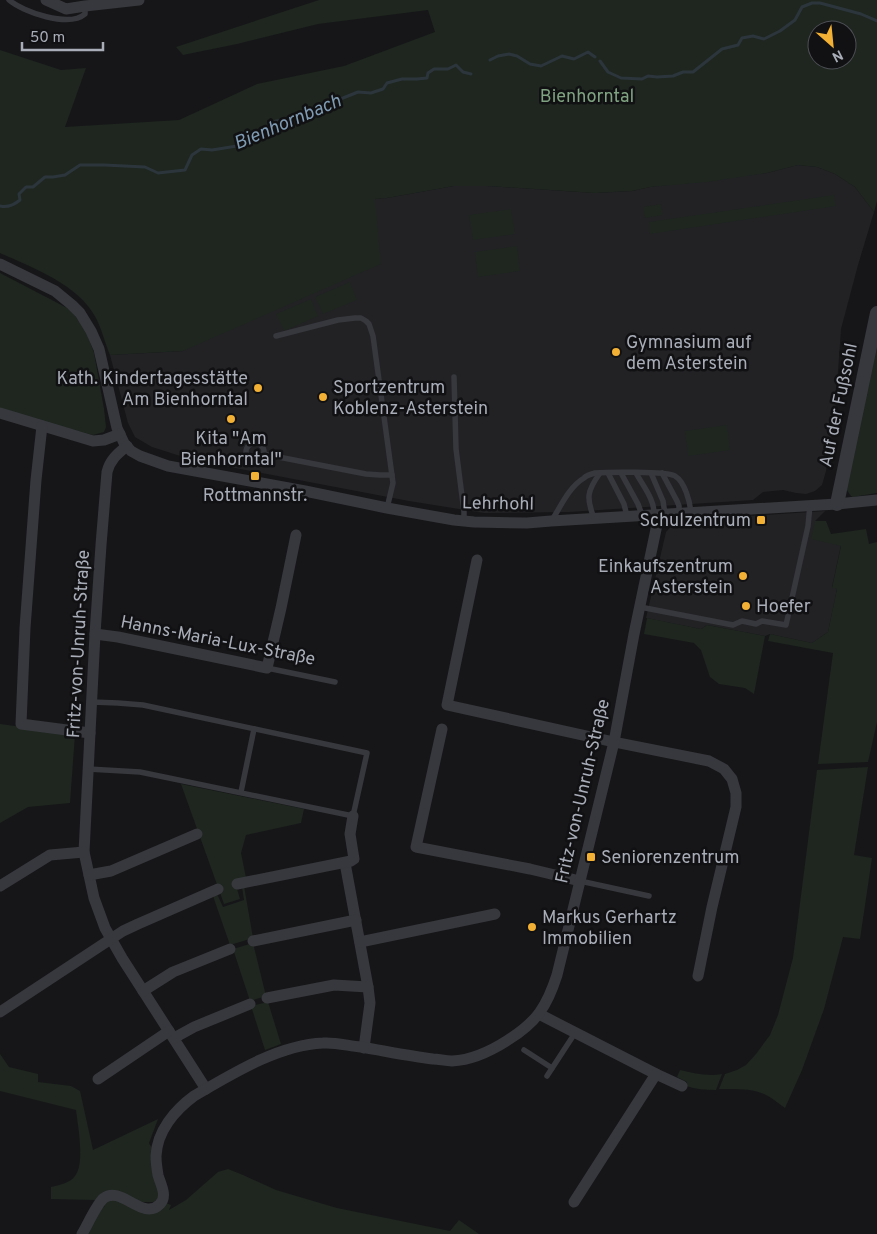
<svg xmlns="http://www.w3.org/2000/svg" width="877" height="1234" font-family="Overpass,sans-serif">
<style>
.built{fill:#222225}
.green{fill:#1e261f;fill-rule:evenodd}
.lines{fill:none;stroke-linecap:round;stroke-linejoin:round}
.stream{stroke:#2c353c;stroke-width:3}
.service{stroke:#37383d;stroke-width:5.5}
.minor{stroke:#37383d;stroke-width:11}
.tertiary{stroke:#37383d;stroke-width:14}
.poi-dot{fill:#f2b134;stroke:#111113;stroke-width:2}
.labels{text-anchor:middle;stroke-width:5;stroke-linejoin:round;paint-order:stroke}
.park-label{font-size:18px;fill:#7fa381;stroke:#111113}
.poi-label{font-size:18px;fill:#a8adb8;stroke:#111113;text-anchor:start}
.street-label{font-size:18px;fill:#a8adb8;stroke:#111113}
.water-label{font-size:19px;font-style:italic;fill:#7f9bb3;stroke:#111113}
</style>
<rect width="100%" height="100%" fill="#161618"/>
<g class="built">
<polygon points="798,165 817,167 835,174 855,187 874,212 858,265 841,329 835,414 826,471 822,485 815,491 806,494 796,493 783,490 763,492 753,500 569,512 484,513 409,501 193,460 152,447 135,437 128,423 110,355 183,351 375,199 387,198 454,186 487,186 595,193 632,191 650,187 767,173"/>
<polygon points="825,511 815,521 841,545 832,587 837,589 828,632 812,643 770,634 765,636 707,625 701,629 646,618 666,532 676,521"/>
</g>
<g class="green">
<path d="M319 0H877V201L874 212 855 187 835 174 817 167 798 165 767 173 707 182 650 187 632 191 595 193 487 186H454L387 198 375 199 381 264 183 351 110 355C105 343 102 330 96 318 78 284 33 268 0 253V50L61 70 86 68 65 127 179 120 257 84 344 66 435 32 428 10 318 24 237 44 183 55 176 47ZM817 30H847V60H817Z"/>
<polygon points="834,195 836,206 650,234 649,222"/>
<polygon points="661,204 663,215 645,218 643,207"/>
<polygon points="511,209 515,234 473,240 469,215"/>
<polygon points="517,246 520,271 478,277 475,252"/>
<polygon points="0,273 71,310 86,331 94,353 104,409 106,427 104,432 93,435 52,424 0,408"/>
<polygon points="350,282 357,300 323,314 315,297"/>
<polygon points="311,299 318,316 284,331 276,314"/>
<polygon points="877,333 877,493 853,497 851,496 846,489"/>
<polygon points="727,425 730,450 688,456 685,431"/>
<polygon points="815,521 826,521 831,534 866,529 869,544 877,542 877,722 868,762 818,764 833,653 768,641 770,634 812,643 828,632 837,589 832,588 841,546 811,539"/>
<polygon points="647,618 701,629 707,625 765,636 754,694 745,688 719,684 710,677 701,650 694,643 644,634"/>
<polygon points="0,724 75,734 70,803 28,807 0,823"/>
<path d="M868 767 854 855 872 858 860 939 843 937 824 1009 802 1070 785 1108C778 1103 771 1097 764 1094 750 1088 734 1089 719 1089L725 1074 737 1070 746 1065 756 1054 770 1035 778 1015 793 958 817 770Z"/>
<polygon points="181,784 304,809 301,823 246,835 241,853 246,878 235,882 240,899 224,904"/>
<polygon points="244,886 253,938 230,945 213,896 217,894 223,907 244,900 242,887"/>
<polygon points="253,943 266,996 250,1001 233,949"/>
<polygon points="268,1002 281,1044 265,1050 251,1006"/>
<path d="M0 1054 9 1067 38 1074V1082L71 1086 80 1091 93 1150 158 1119 149 1143 154 1152 160 1198 153 1202H142L131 1205 166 1203 171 1205 169 1210 186 1200 218 1172 228 1169 243 1175 276 1190 337 1208 450 1231 459 1220 479 1234H86L102 1208 105 1206 94 1200 51 1199V1187C59 1185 70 1183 75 1176 85 1164 78 1126 76 1110L0 1091Z"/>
<path d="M680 1070C694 1073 708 1077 722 1074L716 1090C705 1090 696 1089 686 1086L687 1082 677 1077Z"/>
</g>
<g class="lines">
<g class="stream">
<polyline points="490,60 498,56 509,54 517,56 530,64 541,66 562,56 574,59 588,52 595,57"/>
<polyline points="600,61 608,72 621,78 642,79 648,76 657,77 673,76 683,72 693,72 722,49 738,45 742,38 753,36 764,39 780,31 795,20 802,7 812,3 820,3 861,14 877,21"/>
<path d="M0 206C8 208 14 205 20 200L19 194 26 187H33L45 177H53L65 175 80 165H104L145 167 158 173 185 170 192 155 201 149 212 150 237 146 248 142 276 121 292 119 321 104 343 98 358 92 371 93 383 89 387 83 402 79H417L427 78 428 73 434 69H448L456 65 463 72 471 74"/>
</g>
<g class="service">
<path d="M9 0C23 12 69 28 85 14V6"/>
<polyline points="276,336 338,320 355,318 361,318 366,321 369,324 373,336 393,483 387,508"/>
<polyline points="454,377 456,449 464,512 464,521"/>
<circle cx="255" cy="452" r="9"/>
<polyline points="263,454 366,474 380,475 392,475"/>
<polyline points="608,473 624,504 627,516"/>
<polyline points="621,473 638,504 642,515"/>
<path d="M636 473C643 486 655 500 654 515"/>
<polyline points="651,473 663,501 665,514"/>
<polyline points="662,473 677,501 679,506 679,514"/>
<path d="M594 518C586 498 587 491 600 473"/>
<path d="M552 520C561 506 569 487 584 478 587 475 591 474 595 473 606 472 667 471 675 476 685 482 690 502 691 513"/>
<polyline points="640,607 733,625 742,621 756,624 762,621 786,625 808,526 810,505"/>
<polyline points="267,668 335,682"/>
<polyline points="88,769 140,772 353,816 367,753 143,705 118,703 92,702"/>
<polyline points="241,792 254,729"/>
<polyline points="580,881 649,896"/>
<polyline points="524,1050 552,1068"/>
<polyline points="547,1076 575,1033"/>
</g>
<g class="minor">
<polyline points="46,0 66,9 85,6 139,0"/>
<polyline points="0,264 55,291 72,305 80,313 91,331 99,349 117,428 124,443 131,451 140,456 168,466 305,491 387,508 454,520 474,522 527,523 551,521 837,504 877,500"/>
<polyline points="0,413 93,441 104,440 120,434"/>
<polyline points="42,426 36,480 25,628 21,724 90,733"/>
<path d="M127 446C117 454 110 460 107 472L101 545 95 634 84 852 94 898 105 928 122 958 206 1089"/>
<polyline points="477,560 447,705 614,742 709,761 724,769 732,779 736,793 736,807 712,907 698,976"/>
<polyline points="95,634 118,637 267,668 281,608 296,535"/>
<polyline points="442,729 416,847 530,869 580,881"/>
<polyline points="345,863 368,987 370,1003 364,1048"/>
<polyline points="89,875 111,871 197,834"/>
<polyline points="237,884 351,861 354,859 350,834 353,816"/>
<polyline points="0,886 50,855 84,852"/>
<polyline points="253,941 356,920"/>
<polyline points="360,942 495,914"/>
<polyline points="143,991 173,972 230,949"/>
<polyline points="267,998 334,985 368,987"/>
<polyline points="0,1012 123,931 138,924 218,889"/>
<polyline points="539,1014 656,1074 682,1086"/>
<polyline points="174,1038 194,1027 250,1004"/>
<polyline points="98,1079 169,1031"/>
<polyline points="574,1202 656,1074"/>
<path d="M82 1234C87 1226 97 1203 104 1198 121 1185 143 1222 160 1204 168 1196 160 1183 158 1175 157 1169 156 1162 156 1156 157 1131 175 1110 194 1096 232 1074 278 1045 323 1043 335 1042 349 1046 361 1047 385 1051 409 1056 433 1059 439 1059 445 1061 452 1061 472 1060 491 1051 508 1040 537 1022 547 1006 557 975L614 742 634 634 659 515"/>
</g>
<polyline class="tertiary" points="837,504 877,313"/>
</g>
<g class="poi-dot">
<circle cx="616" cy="352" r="5"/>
<circle cx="258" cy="388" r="5"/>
<circle cx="323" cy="397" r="5"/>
<circle cx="231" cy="419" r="5"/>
<rect x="250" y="471" width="10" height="10" rx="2.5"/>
<rect x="756" y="515" width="10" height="10" rx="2.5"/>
<circle cx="743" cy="576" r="5"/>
<circle cx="746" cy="606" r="5"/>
<rect x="586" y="852" width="10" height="10" rx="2.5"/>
<circle cx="532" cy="927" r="5"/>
</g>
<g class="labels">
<g class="park-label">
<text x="587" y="102">Bienhorntal</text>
</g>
<g class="poi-label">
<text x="626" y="348">Gymnasium auf<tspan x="626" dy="21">dem Asterstein</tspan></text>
<text x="248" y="384" text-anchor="end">Kath. Kindertagesstätte<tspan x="248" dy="21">Am Bienhorntal</tspan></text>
<text x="333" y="393">Sportzentrum<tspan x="333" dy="21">Koblenz-Asterstein</tspan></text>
<text x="231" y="444" text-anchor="middle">Kita "Am<tspan x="231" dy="21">Bienhorntal"</tspan></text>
<text x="255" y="501" text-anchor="middle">Rottmannstr.</text>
<text x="751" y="526" text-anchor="end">Schulzentrum</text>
<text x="733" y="572" text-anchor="end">Einkaufszentrum<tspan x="733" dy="21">Asterstein</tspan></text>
<text x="756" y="612">Hoefer</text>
<text x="601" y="863">Seniorenzentrum</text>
<text x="542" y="923">Markus Gerhartz<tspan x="542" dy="21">Immobilien</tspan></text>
</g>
<g class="street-label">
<text transform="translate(838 405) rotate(-78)" y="6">Auf der Fußsohl</text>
<text transform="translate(498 503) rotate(1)" y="6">Lehrhohl</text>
<text transform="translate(218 640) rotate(11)" y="6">Hanns-Maria-Lux-Straße</text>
<text transform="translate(78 644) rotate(-87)" y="6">Fritz-von-Unruh-Straße</text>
<text transform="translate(582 791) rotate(-77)" y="6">Fritz-von-Unruh-Straße</text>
</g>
<g class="water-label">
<text transform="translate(287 121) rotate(-23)" y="7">Bienhornbach</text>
</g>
</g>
<g transform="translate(832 45) rotate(153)"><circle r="24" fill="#111113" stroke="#4d4f55"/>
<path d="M0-4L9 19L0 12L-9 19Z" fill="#f2b134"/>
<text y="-8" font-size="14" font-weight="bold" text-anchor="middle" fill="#a8adb8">N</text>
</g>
<path d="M22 42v8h81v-8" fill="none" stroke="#a8adb8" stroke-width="2.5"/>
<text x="30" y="42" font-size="15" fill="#a8adb8" stroke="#111113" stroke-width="4" paint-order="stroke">50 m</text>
</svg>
